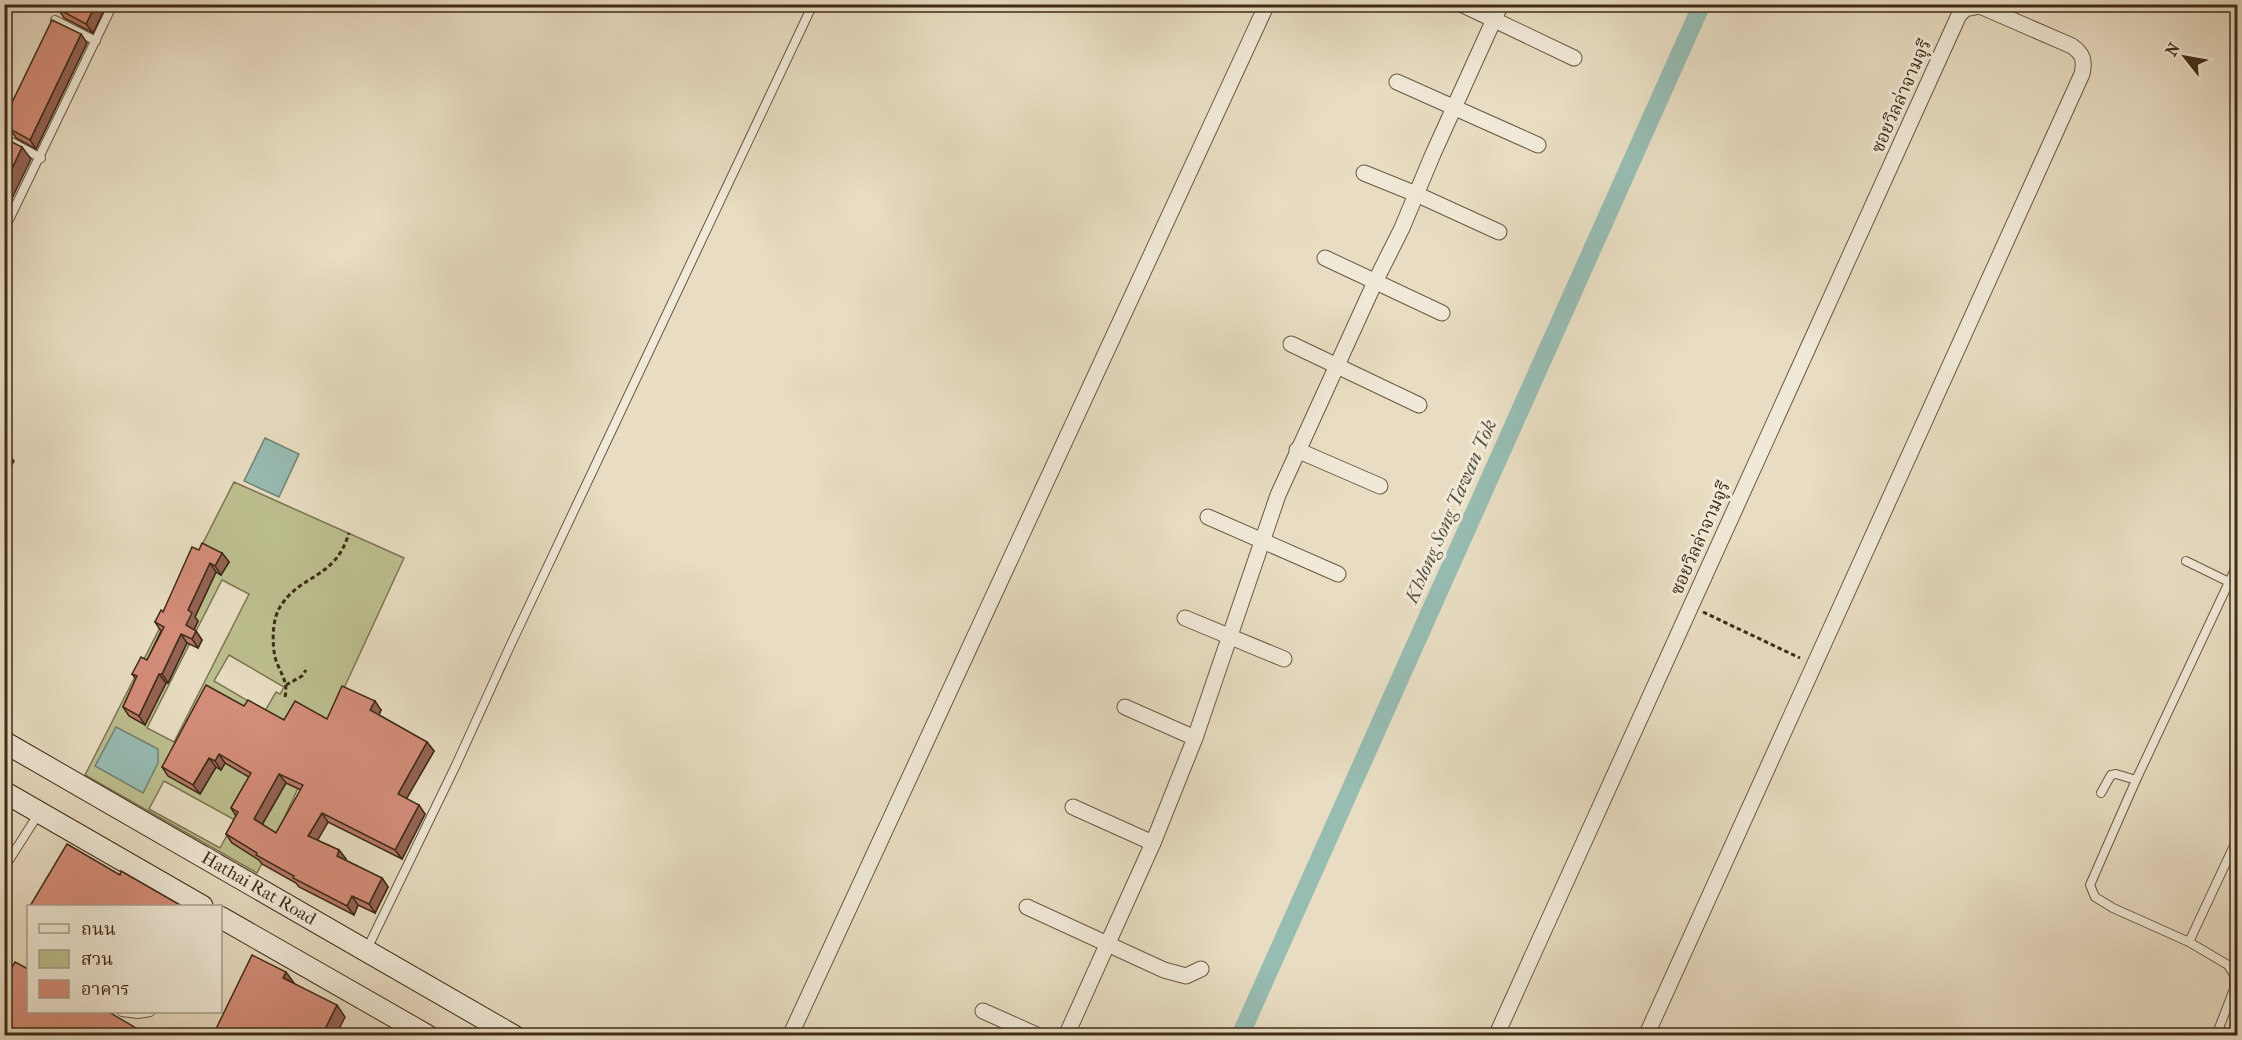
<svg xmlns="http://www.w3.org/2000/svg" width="2242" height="1040" font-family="'IM FELL French Canon','Noto Serif Thai',serif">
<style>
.green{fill:#bdbf8f;stroke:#7e7553;stroke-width:1.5;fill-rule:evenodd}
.water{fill:#97bcb2;stroke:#748274;stroke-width:1.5}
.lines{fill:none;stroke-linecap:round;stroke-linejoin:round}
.canal{stroke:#97bcb2;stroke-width:18}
.service-casing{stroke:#695842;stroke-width:10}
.minor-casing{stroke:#695842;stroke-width:17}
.secondary-casing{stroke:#3f2b17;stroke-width:23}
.path{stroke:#3f2b17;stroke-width:3;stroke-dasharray:4.5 3;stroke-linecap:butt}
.service{stroke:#f0e9d7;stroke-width:8}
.minor{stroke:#f0e9d7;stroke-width:15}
.secondary{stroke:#f0e9d7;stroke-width:21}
.wall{fill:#b67968;stroke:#3f2b17;stroke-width:1.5;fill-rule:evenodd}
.shaded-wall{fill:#946355;stroke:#3f2b17;stroke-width:1.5}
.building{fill:#d48d79;stroke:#3f2b17;stroke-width:1.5;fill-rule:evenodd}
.labels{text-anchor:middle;stroke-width:6;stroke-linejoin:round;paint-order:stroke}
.street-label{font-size:18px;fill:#3f2b17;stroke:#f0e9d7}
.water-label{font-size:20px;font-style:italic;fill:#554f3e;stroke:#f0e9d7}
</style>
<rect width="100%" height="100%" fill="#e8ddc2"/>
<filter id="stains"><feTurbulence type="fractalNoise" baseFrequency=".00333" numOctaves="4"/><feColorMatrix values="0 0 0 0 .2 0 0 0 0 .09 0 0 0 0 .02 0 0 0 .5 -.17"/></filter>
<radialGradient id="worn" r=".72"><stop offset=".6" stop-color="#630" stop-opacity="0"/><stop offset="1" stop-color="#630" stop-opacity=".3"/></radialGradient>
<path class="green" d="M234 482 404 558 275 838 257 873 85 775ZM222 580 249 594 174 742 147 728ZM229 655 284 687 280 694 276 692 265 711 214 681ZM164 781 235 820 220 848 149 809Z"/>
<g class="water">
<polygon points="265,438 299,454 279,497 244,481"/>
<polygon points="116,727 158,749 158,763 143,793 95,766"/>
</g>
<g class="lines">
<polyline class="canal" points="1240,1036 1702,4"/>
<defs>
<g id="service">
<polyline points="55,20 96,41"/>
<polyline points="4,138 41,158"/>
<polyline points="4,230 113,4"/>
<polyline points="2186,561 2229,582"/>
<polyline points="2101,793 2111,775 2116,774 2136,780"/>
<polyline points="4,868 39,813"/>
<polyline points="2189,942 2238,837"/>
<polyline points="367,949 456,765 511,644 813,4"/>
<polyline points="122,1012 138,1014 150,1012"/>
<polyline points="2216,1036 2234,989 2234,975 2228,965 2189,942 2113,908 2095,897 2090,885 2136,780 2238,563"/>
</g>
<g id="minor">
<polyline points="1461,4 1574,58"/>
<polyline points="1397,82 1538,145"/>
<polyline points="1364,173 1416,194 1499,232"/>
<polyline points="1325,258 1442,313"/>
<polyline points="1291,344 1419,405"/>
<polyline points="1297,450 1380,486"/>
<polyline points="1208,517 1338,574"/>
<polyline points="1185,618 1284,659"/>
<polyline points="1125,707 1195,738"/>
<polyline points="1073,807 1153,843"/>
<polyline points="1027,907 1164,970 1186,976 1201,969"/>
<polyline points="983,1011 1039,1036"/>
<polyline points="790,1036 1267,4"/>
<polyline points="1066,1036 1153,843 1195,738 1278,495 1375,282 1402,228 1433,154 1501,4"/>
<path d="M1496 1036 1959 15 1965 9 1980 6 2072 46C2083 54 2085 60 2082 74L1646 1036"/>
</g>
<g id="secondary">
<polyline points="4,742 514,1036"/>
<polyline points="4,792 202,906"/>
<polyline points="220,917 428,1036"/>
</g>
</defs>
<use href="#service" class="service-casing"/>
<use href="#minor" class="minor-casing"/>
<use href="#secondary" class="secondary-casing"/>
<g class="path">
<polyline points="1703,612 1800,658"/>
<polyline points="286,685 302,676 306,670"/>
<path d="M285 697C289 681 279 672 275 657 272 642 272 620 280 607 301 573 335 580 349 533"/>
</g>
<use href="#service" class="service"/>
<use href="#minor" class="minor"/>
<use href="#secondary" class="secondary"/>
</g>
<g class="wall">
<polygon points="55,4 107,4 93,33 64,18"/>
<polygon points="87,43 36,149 16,138 13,133 9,131 4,125 4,119"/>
<polygon points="199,550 222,553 229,562 221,575 216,572 195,617 198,621 194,630 196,631 202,640 198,648 187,643 168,683 166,683 145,725 129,716 123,707 136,679 132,674 147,660 161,631 155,622 163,612"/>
<path d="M244 706 284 720 327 719 381 710 379 715 427 742 434 751 406 799 425 814 402 859 328 822 317 840 339 850 346 859 345 860 382 878 388 887 375 913 358 905 354 915 299 887 296 883 262 864 259 860 232 843 226 834 236 816 231 808 249 777 225 763 221 770 216 767 200 794 168 776 162 767ZM286 783 301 790 276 833 262 825Z"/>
</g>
<g class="shaded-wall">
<polygon points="96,4 107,4 93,33 86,24"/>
<polygon points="81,34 87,43 36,149 30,140"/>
<polygon points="22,147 31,159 4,215 4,186"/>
<polygon points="9,455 14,461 4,478 4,464"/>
<polygon points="222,553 229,562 221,575 215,566"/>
<polygon points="210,563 216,572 195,617 198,621 192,634 186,625 188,610"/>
<polygon points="196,631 202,640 198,648 192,639"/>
<polygon points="181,634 187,643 168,683 162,674"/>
<polygon points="159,674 166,683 145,725 139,716"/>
<polygon points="375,701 381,710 377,719 370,710"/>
<polygon points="427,742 434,751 404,803 398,794"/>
<polygon points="219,754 225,763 221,770 215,761"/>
<polygon points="209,758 216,767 200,794 193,785"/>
<polygon points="279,774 286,783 260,828 254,819"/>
<polygon points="419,805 425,814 402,859 395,850"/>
<polygon points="322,813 328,822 315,845 308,836"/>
<polygon points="339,850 346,859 343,865 337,856"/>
<polygon points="382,878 388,887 375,913 369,904"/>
<polygon points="352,896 358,905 354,915 347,906"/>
<polygon points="286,972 294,983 283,978"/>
<polygon points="337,1005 345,1017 336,1035 322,1035"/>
</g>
<g class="building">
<polygon points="55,4 96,4 86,24 58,9 59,7"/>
<polygon points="52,20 81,34 30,140 10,129 11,126 4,123 4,119"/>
<polygon points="4,138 22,147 4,186"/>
<polygon points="4,453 9,455 4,464"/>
<polygon points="202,543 222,553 215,566 210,563 188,610 192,613 186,625 196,631 192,639 181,634 162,674 159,674 139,716 123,707 137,676 132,674 141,657 147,660 164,627 155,622 161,610 163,612 192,547 199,550"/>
<path d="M206 685 244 706 248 700 284 720 295 701 327 719 342 686 375 701 370 710 427 742 398 794 419 805 395 850 322 813 308 836 339 850 337 856 382 878 369 904 352 896 347 906 293 878 294 876 256 855 257 853 226 834 238 812 231 808 251 773 219 754 215 761 209 758 193 785 162 767ZM279 774 303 785 276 833 254 819Z"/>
<polygon points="67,844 120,875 121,871 182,906 30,906"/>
<polygon points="252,955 286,972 283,978 337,1005 322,1035 213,1035"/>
<polygon points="15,962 28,969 28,1011 107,1011 148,1035 4,1035 4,981"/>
</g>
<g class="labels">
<g class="street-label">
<text transform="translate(1901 96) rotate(-66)" y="6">ซอยวิลล่าจามจุรี</text>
<text transform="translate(1700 538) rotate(-66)" y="6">ซอยวิลล่าจามจุรี</text>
<text transform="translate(259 888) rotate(30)" y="6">Hathai Rat Road</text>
</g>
<g class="water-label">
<text transform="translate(1450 511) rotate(-66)" y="7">Khlong Song Tawan Tok</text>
</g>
</g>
<rect width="2242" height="1040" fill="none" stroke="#e8ddc2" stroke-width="24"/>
<rect x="6" y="6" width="2230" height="1028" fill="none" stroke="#3f2b17" stroke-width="3"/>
<rect x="12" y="12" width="2218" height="1016" fill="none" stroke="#3f2b17" stroke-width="1.5"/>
<rect x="27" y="905" width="195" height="108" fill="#f0e9d7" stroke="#a99d8a" stroke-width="1.5"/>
<rect x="39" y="924" width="30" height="9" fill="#f0e9d7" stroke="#a99d8a" stroke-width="1.5"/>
<text x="81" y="935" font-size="18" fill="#3f2b17">ถนน</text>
<rect x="39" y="950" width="30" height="18" fill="#bdbf8f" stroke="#a99d8a" stroke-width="1.5"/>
<text x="81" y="965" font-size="18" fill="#3f2b17">สวน</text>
<rect x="39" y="980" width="30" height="18" fill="#d48d79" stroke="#a99d8a" stroke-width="1.5"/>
<text x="81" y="995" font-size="18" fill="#3f2b17">อาคาร</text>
<g transform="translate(2185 57) rotate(301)" stroke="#f0e9d7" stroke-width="4.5" paint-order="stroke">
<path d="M0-4.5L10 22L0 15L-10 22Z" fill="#3f2b17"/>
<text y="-9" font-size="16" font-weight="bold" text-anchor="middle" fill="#3f2b17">N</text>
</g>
<rect width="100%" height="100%" filter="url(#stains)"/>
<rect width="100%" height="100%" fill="url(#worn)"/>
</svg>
